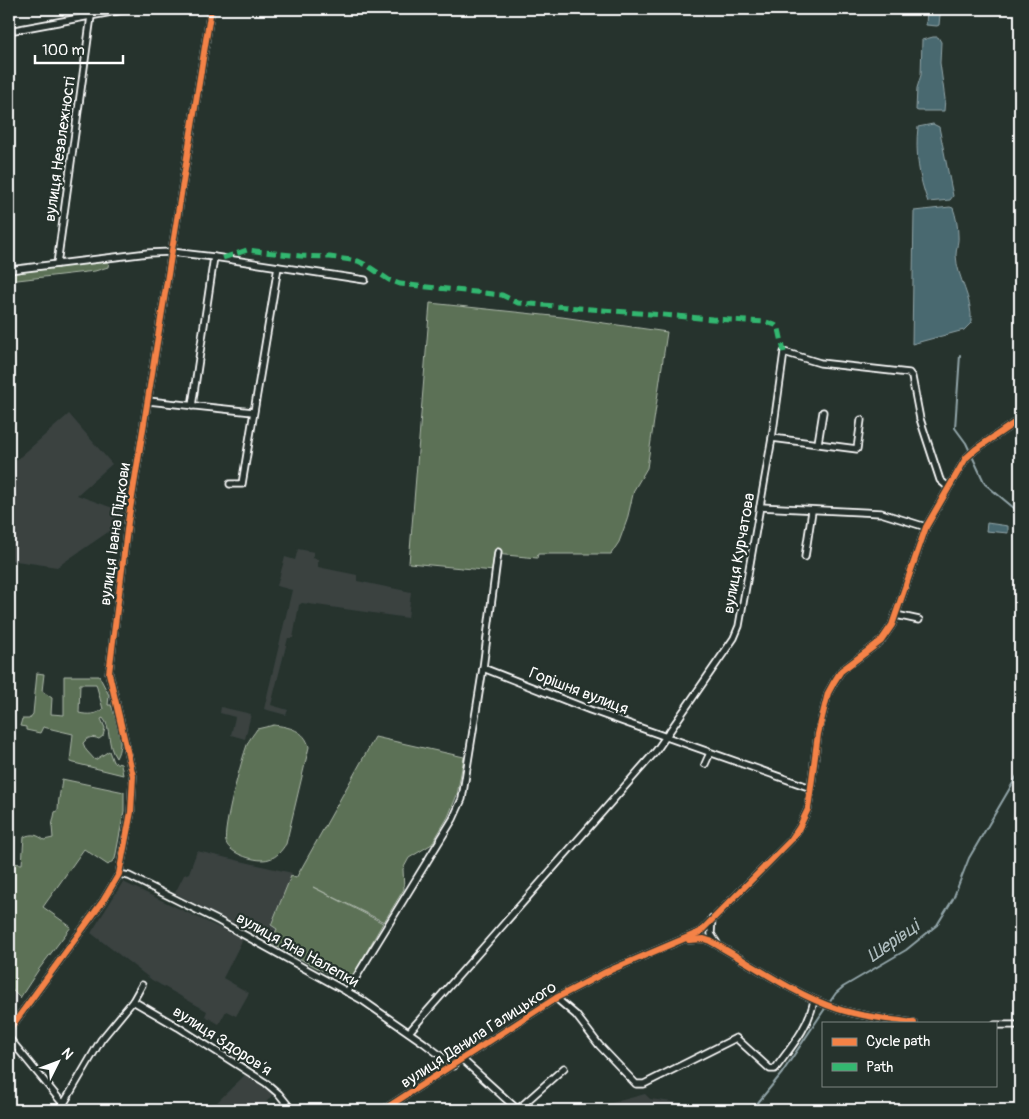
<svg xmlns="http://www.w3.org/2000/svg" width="1029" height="1119" font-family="Pangolin,sans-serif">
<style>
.built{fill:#3a4241}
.green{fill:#5b7156;stroke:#adb8aa;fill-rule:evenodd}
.water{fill:#49696f;stroke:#92a5a9}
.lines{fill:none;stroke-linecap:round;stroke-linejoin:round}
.stream{stroke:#92a5a9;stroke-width:2}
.minor-casing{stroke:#fff;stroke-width:9}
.minor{stroke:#26332d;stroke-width:5.5}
.quiet{stroke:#33b770;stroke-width:5;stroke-dasharray:10 5;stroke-linecap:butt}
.cycleway-casing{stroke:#26332d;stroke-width:9}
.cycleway{stroke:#f48246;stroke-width:6}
.labels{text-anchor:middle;stroke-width:4.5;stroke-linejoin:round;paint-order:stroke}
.street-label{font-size:16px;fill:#fff;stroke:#26332d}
.water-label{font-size:18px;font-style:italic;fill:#adbcbe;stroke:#26332d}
</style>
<rect width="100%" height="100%" fill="#26332d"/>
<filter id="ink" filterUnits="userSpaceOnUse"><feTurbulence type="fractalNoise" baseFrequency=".02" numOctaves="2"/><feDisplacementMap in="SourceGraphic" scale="10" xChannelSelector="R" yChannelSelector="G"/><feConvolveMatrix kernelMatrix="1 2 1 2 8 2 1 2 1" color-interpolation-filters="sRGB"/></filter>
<g filter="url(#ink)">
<g class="built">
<polygon points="69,414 112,464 77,495 124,512 124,516 118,516 114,528 57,567 9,560 9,478 12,464"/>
<polygon points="298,549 314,552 312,558 318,559 318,567 357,575 357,581 411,592 408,618 302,603 299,605 293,638 288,638 271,705 288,710 286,715 264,709 292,590 277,586 285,557 295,560"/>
<polygon points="221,707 251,714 245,739 231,735 235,717 220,713"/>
<polygon points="197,851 292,873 270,925 276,929 269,942 175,893 184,875 189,873"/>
<polygon points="123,882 243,939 223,978 249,993 236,1016 226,1011 219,1024 205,1016 207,1011 152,980 91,933"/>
<polygon points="9,987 18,996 17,998 18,1003 9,1016"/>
<polygon points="245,1075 273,1094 260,1110 209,1110"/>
<polygon points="645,1094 650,1099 725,1109 724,1110 586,1110"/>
</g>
<g class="green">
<polygon points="109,261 108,267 95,271 9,281 9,273"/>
<polygon points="430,303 562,317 667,332 647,468 634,490 627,520 619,542 611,554 538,554 537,558 495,554 494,571 409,563"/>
<path d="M37 673 44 674 42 691 52 698 51 714 64 715V676H99L109 695 108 705H111C117 720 125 742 116 758 106 744 112 728 103 718L101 719 105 728 103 736 99 739C92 736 88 737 83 743L86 750 95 760 109 751 113 762 121 764 123 775 70 762 73 734 43 727 40 733 26 730V727L20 726 22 719H29L33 714ZM80 684H96L103 709C96 715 87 715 79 713Z"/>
<path d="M274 725C289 727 305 730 309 747L286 844C281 851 277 857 269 859 258 863 229 854 226 842 222 831 242 758 247 745 249 739 254 734 257 729Z"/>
<polygon points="375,737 464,757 457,795 448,817 432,844 409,858 403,869 404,889 384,922 313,887 383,923 348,984 270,943 277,929 271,925 291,876 296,878"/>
<path d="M62 779 124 792V811L115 859 108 865 84 849 43 907 71 927 39 969 20 998 9 987V863L22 864 24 837C32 833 38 835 44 840L53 838 52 826 55 812 58 810C58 799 61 790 62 779Z"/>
</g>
<g class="water">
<polygon points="927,9 938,9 940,15 939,25 937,26 926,25"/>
<polygon points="933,37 938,37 941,42 940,63 945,99 944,111 918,111 916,110 917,88 921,75 922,40"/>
<path d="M933 124 939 127 953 196 950 200 928 202C919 178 915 153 918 127Z"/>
<path d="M950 207 953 208C956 216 958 227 958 235 959 241 956 248 956 255 957 279 973 297 971 323L964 330 912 344 914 211Z"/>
<polygon points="987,523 1008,526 1008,533 986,531"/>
</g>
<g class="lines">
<g class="stream">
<polyline points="960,355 955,428 966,443 985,484 1020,513"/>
<polyline points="829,1003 836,993 843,987 906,950 937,925 953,899 969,858 1020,771"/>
<polyline points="752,1110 782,1073 826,1007"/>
</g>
<defs>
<g id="minor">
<polyline points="9,31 128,9"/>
<polyline points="57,264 92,9"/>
<polyline points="9,270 148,253 171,252 214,257 365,280"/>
<polyline points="148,401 253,412"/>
<polyline points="192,406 214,257"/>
<polyline points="772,438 857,449 861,420"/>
<polyline points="818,443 823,412"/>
<polyline points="230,484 242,484 278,267"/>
<polyline points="760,507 881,513 926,527"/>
<polyline points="805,557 812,511"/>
<polyline points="896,615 919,620"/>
<polyline points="483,668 590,710 811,788"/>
<polyline points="705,764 710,753"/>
<polyline points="119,874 129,876 219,921 362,1000 424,1043 454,1066"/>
<polyline points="712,918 711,934 718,945"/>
<path d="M689 940 704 939 710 941C752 964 793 994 838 1009 862 1017 889 1019 914 1023"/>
<polyline points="347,992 453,819 462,799 483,668 498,552"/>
<path d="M556 998 576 1015 599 1045 636 1084H644L736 1038 770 1069H775C791 1047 809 1027 814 1000"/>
<polyline points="133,1001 178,1027 266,1083 279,1094 292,1110"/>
<polyline points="995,1025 1020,1025"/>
<polyline points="9,1030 103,901 119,874 131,812 133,776 109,673 128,522 211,9"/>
<polyline points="409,1032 656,751 734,638 739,626 772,438 784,352 820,363 909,373 912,377 920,419 940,480 948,487"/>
<polyline points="9,1038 68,1110"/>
<polyline points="463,1060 518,1110"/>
<polyline points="63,1105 101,1040 133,1001 142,985"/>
<polyline points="383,1110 556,998 606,972 700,932 791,840 799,828 808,809 818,734 828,693 834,682 841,671 881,641 892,625 926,527 966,458 976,449 1020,419"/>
<polyline points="517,1110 564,1068"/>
</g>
</defs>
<use href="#minor" class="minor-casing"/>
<use href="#minor" class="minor"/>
<polyline class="quiet" points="223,258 247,250 300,256 330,257 358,261 368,266 389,280 400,284 502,295 518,303 712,319 766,322 775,325 779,329 784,352"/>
<defs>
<g id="cycleway">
<path d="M689 940 704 939 710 941C752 964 793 994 838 1009 862 1017 889 1019 914 1023"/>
<polyline points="9,1030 103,901 119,874 131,812 133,776 109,673 128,522 211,9"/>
<polyline points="383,1110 556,998 606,972 700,932 791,840 799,828 808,809 818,734 828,693 834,682 841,671 881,641 892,625 926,527 966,458 976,449 1020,419"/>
</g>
</defs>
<use href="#cycleway" class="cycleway-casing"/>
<use href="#cycleway" class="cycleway"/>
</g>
</g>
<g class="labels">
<g class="street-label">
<text transform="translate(59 149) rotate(-82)" y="6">вулиця Незалежності</text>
<text transform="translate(114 534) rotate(-82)" y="6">вулиця Івана Підкови</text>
<text transform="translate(738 553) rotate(-80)" y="6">вулиця Курчатова</text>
<text transform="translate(579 690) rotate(21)" y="6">Горішня вулиця</text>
<text transform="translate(298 949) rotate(29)" y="6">вулиця Яна Налепки</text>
<text transform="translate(478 1034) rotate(-33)" y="6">вулиця Данила Галицького</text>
<text transform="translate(223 1040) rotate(33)" y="6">вулиця Здоровʼя</text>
</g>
<g class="water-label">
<text transform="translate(893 941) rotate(-35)" y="6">Шерівці</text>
</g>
</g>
<rect width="1029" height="1119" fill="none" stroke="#26332d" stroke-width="30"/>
<rect x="15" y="15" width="999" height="1089" fill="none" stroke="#fff" stroke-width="2" filter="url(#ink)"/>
<rect x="822" y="1022" width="175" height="65" fill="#26332d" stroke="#7d8581"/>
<rect x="832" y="1038" width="25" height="8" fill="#f48246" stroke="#7d8581"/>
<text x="866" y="1046" font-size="15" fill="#ffffff">Cycle path</text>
<rect x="832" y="1063" width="25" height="8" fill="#33b770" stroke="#7d8581"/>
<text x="866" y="1072" font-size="15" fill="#ffffff">Path</text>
<g transform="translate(58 1062) rotate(48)" stroke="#26332d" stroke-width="4" paint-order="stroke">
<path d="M0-4L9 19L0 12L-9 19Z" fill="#ffffff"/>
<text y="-8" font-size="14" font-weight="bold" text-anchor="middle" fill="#ffffff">N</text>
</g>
<path d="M35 55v8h88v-8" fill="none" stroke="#ffffff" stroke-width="2.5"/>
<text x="42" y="55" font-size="15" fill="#ffffff" stroke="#26332d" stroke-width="4" paint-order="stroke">100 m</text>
</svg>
